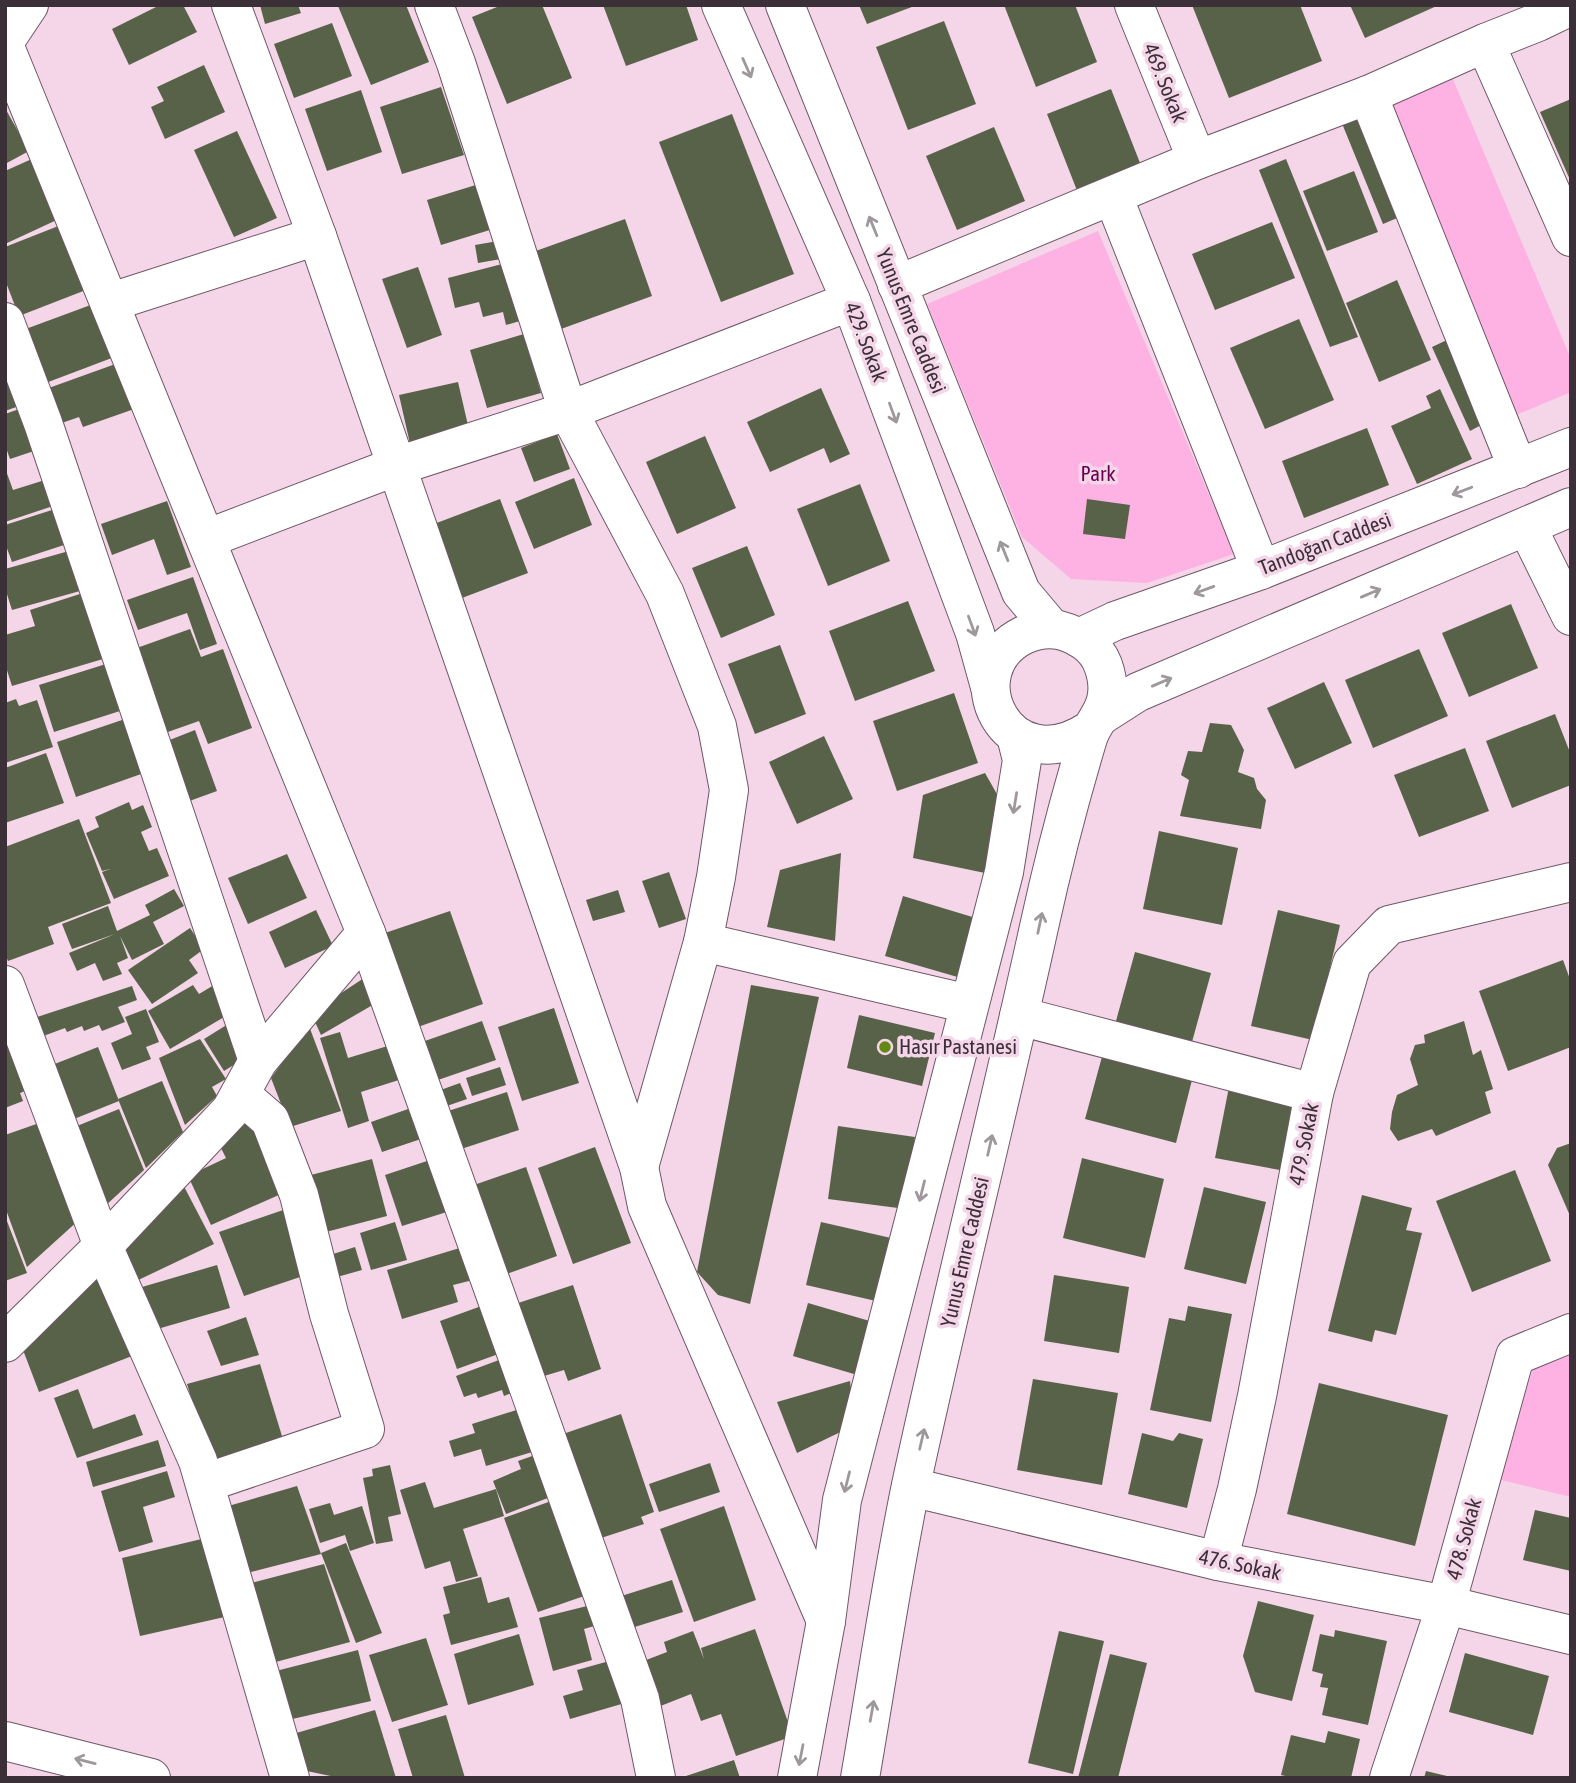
<svg xmlns="http://www.w3.org/2000/svg" width="1576" height="1783" font-family="'Asap Condensed',sans-serif">
<style>
.green{fill:#fdb2e3}
.building{fill:#576249}
.lines{fill:none;stroke-linecap:round;stroke-linejoin:round}
.minor-casing{stroke:#705767;stroke-width:40}
.major-casing{stroke:#705767;stroke-width:40}
.minor{stroke:#fff;stroke-width:38}
.major{stroke:#fff;stroke-width:38}
.oneway{stroke:#9e989c}
.poi-dot{fill:#628914;stroke:#f4d6e8;stroke-width:2.5}
.labels{text-anchor:middle;stroke-width:7;stroke-linejoin:round;paint-order:stroke}
.street-label{font-size:21px;fill:#3c3038;stroke:#f4d6e8}
.park-label{font-size:21px;fill:#680052;stroke:#f4d6e8}
.poi-label{font-size:21px;fill:#3c3038;stroke:#f4d6e8;text-anchor:start}
</style>
<rect width="100%" height="100%" fill="#f4d6e8"/>
<g class="green">
<polygon points="1452,77 1571,359 1571,392 1509,418 1378,108"/>
<polygon points="1098,231 1234,554 1147,583 1071,579 1022,537 927,304"/>
<polygon points="1571,1355 1571,1497 1497,1479 1533,1369"/>
</g>
<g class="building">
<polygon points="160,5 183,5 197,32 129,65 112,29"/>
<polygon points="260,5 298,5 301,13 265,24"/>
<polygon points="406,5 429,62 371,85 338,6"/>
<polygon points="496,5 542,5 572,78 507,104 472,17 497,7"/>
<polygon points="603,5 686,5 698,40 626,66"/>
<polygon points="859,5 917,5 867,24"/>
<polygon points="1004,5 1075,5 1097,62 1036,87"/>
<polygon points="1192,5 1300,5 1322,61 1229,98"/>
<polygon points="1350,5 1439,5 1365,38"/>
<polygon points="944,21 976,104 908,130 876,47"/>
<polygon points="332,23 352,76 294,98 274,44"/>
<polygon points="204,65 225,112 165,139 151,107 164,101 157,87"/>
<polygon points="441,87 464,155 402,174 380,107"/>
<polygon points="1111,89 1142,168 1078,193 1047,114"/>
<polygon points="361,90 382,152 327,171 305,109"/>
<polygon points="1571,99 1571,182 1540,112"/>
<polygon points="5,108 29,151 5,164"/>
<polygon points="1368,111 1409,213 1383,224 1341,121"/>
<polygon points="732,114 794,274 721,302 659,142"/>
<polygon points="994,127 1025,201 957,230 926,156"/>
<polygon points="237,131 277,218 234,237 194,150"/>
<polygon points="34,158 61,218 5,244 5,171"/>
<polygon points="1286,159 1358,337 1330,347 1259,170"/>
<polygon points="1354,171 1378,232 1327,251 1303,191"/>
<polygon points="479,184 493,229 441,245 427,200"/>
<polygon points="625,219 652,296 561,329 533,252"/>
<polygon points="1272,222 1295,278 1215,310 1192,254"/>
<polygon points="66,223 91,288 19,316 5,280 5,247"/>
<polygon points="498,241 501,259 478,263 475,245"/>
<polygon points="506,263 520,321 506,325 503,312 483,317 479,302 455,308 448,278"/>
<polygon points="418,267 442,335 407,348 382,279"/>
<polygon points="1397,280 1431,360 1379,382 1346,303"/>
<polygon points="96,303 117,356 43,384 23,330"/>
<polygon points="1299,319 1334,400 1265,429 1230,348"/>
<polygon points="524,334 541,393 487,408 470,350"/>
<polygon points="1447,340 1485,423 1470,431 1432,347"/>
<polygon points="121,362 137,408 83,427 79,417 59,424 46,389"/>
<polygon points="5,370 19,406 5,411"/>
<polygon points="458,382 470,434 411,448 399,395"/>
<polygon points="821,388 850,454 830,463 824,448 770,472 747,422"/>
<polygon points="1440,389 1472,459 1417,484 1391,426 1431,408 1426,396"/>
<polygon points="25,407 40,449 10,459 5,445 5,414"/>
<polygon points="1367,428 1389,485 1304,518 1282,461"/>
<polygon points="557,434 570,469 534,482 521,448"/>
<polygon points="705,436 736,508 677,534 646,462"/>
<polygon points="5,468 13,490 45,480 53,506 5,522"/>
<polygon points="574,478 592,525 534,549 515,502"/>
<polygon points="860,484 890,561 828,586 797,509"/>
<polygon points="500,499 528,573 462,598 434,524"/>
<polygon points="1087,499 1130,505 1125,539 1083,534"/>
<polygon points="167,501 191,567 167,575 154,539 112,555 101,524"/>
<polygon points="52,510 64,545 12,562 5,543 5,525"/>
<polygon points="747,546 775,615 721,638 692,568"/>
<polygon points="69,551 80,591 12,610 5,588 5,569"/>
<polygon points="193,577 217,644 200,650 187,613 138,630 127,600"/>
<polygon points="83,593 103,659 12,686 5,664 5,635 35,626 30,610"/>
<polygon points="908,601 935,671 855,701 829,631"/>
<polygon points="1511,604 1538,668 1469,697 1442,633"/>
<polygon points="190,629 201,657 223,649 252,728 208,744 199,721 165,733 134,649"/>
<polygon points="780,645 806,714 755,734 728,664"/>
<polygon points="1419,649 1448,716 1373,748 1345,680"/>
<polygon points="106,664 120,711 54,732 39,685"/>
<polygon points="1324,682 1352,743 1295,769 1267,708"/>
<polygon points="954,693 978,763 897,791 873,721"/>
<polygon points="16,699 19,706 37,700 53,747 5,763 5,703"/>
<polygon points="1555,714 1571,755 1571,785 1512,808 1486,741"/>
<polygon points="125,719 144,773 76,797 57,742"/>
<polygon points="1210,723 1231,725 1244,750 1238,772 1254,778 1257,789 1266,800 1261,829 1180,816 1189,780 1181,775 1188,751 1202,752"/>
<polygon points="195,730 217,791 184,803 162,743"/>
<polygon points="824,736 853,799 797,824 769,762"/>
<polygon points="1465,748 1489,811 1419,837 1394,775"/>
<polygon points="46,753 64,803 5,823 5,768"/>
<polygon points="985,773 1002,803 985,873 913,858 923,795"/>
<polygon points="129,802 132,810 143,805 152,827 141,832 149,851 157,848 169,876 114,899 102,872 110,869 102,871 86,833 99,827 95,817"/>
<polygon points="79,819 111,903 48,927 54,944 8,961 5,954 5,847"/>
<polygon points="1159,831 1238,848 1222,925 1143,909"/>
<polygon points="841,853 835,941 767,927 780,870"/>
<polygon points="287,854 307,898 248,924 228,878"/>
<polygon points="669,872 686,919 659,928 642,881"/>
<polygon points="174,889 184,906 153,922 164,944 132,960 120,936 128,958 117,963 122,974 103,981 95,963 77,971 69,953 115,934 72,949 62,924 108,906 117,931 150,915 145,905"/>
<polygon points="618,890 625,912 593,921 586,900"/>
<polygon points="903,896 979,919 961,978 885,956"/>
<polygon points="316,910 333,946 285,968 269,932"/>
<polygon points="1278,910 1340,925 1313,1040 1251,1026"/>
<polygon points="450,911 483,1004 415,1028 382,934"/>
<polygon points="190,928 204,949 189,960 198,973 152,1004 128,970"/>
<polygon points="1135,952 1211,973 1192,1042 1116,1021"/>
<polygon points="1563,960 1571,982 1571,1047 1508,1071 1479,991"/>
<polygon points="364,978 376,1003 321,1035 311,1013"/>
<polygon points="219,982 236,1010 170,1049 148,1011 193,985 199,994"/>
<polygon points="751,985 819,997 750,1304 718,1295 697,1272"/>
<polygon points="132,986 137,1000 118,1007 125,1022 102,1031 99,1025 84,1031 82,1026 67,1032 65,1028 38,1038 31,1019"/>
<polygon points="554,1008 579,1083 522,1101 498,1027"/>
<polygon points="146,1009 159,1042 146,1047 151,1059 122,1070 111,1043 132,1034 125,1017"/>
<polygon points="859,1015 935,1033 922,1086 847,1068"/>
<polygon points="233,1021 253,1053 224,1071 204,1039"/>
<polygon points="482,1021 496,1060 435,1081 422,1042"/>
<polygon points="1464,1021 1473,1055 1481,1050 1493,1089 1485,1092 1491,1113 1436,1136 1432,1129 1398,1141 1390,1129 1392,1112 1397,1095 1418,1085 1410,1059 1415,1045 1425,1043 1424,1035"/>
<polygon points="309,1026 341,1111 290,1127 271,1078"/>
<polygon points="340,1032 348,1058 391,1045 402,1079 361,1092 369,1121 348,1128 320,1038"/>
<polygon points="5,1039 30,1089 20,1093 23,1101 5,1108"/>
<polygon points="200,1039 226,1079 212,1087 217,1096 185,1125 159,1058"/>
<polygon points="98,1047 119,1101 69,1121 47,1067"/>
<polygon points="1103,1053 1193,1076 1176,1143 1085,1119"/>
<polygon points="500,1067 506,1085 472,1096 466,1078"/>
<polygon points="162,1081 183,1132 146,1168 118,1099"/>
<polygon points="460,1083 467,1099 441,1108 435,1092"/>
<polygon points="1229,1087 1293,1099 1280,1170 1215,1158"/>
<polygon points="507,1092 519,1130 458,1150 445,1112"/>
<polygon points="411,1108 421,1139 382,1152 371,1122"/>
<polygon points="119,1109 144,1170 104,1207 72,1128"/>
<polygon points="250,1119 281,1194 211,1225 188,1176 226,1158 219,1144"/>
<polygon points="45,1121 80,1219 27,1267 5,1207 5,1135"/>
<polygon points="838,1126 915,1137 906,1209 828,1199"/>
<polygon points="1571,1143 1571,1218 1548,1165 1557,1148"/>
<polygon points="595,1147 631,1243 573,1264 538,1168"/>
<polygon points="1082,1158 1164,1179 1145,1258 1063,1238"/>
<polygon points="372,1159 387,1216 322,1233 307,1176"/>
<polygon points="433,1159 450,1211 402,1226 385,1175"/>
<polygon points="526,1167 557,1256 501,1276 471,1186"/>
<polygon points="1515,1170 1551,1261 1472,1292 1436,1201"/>
<polygon points="177,1173 214,1244 132,1283 116,1244"/>
<polygon points="1204,1187 1266,1202 1246,1284 1184,1269"/>
<polygon points="1362,1195 1412,1208 1406,1230 1422,1233 1396,1335 1375,1330 1372,1342 1328,1331"/>
<polygon points="289,1208 312,1273 244,1296 219,1232"/>
<polygon points="5,1216 27,1273 5,1281"/>
<polygon points="395,1222 407,1260 371,1270 360,1233"/>
<polygon points="821,1222 891,1238 876,1301 806,1285"/>
<polygon points="355,1247 362,1270 337,1277 330,1255"/>
<polygon points="463,1247 473,1280 453,1285 458,1302 402,1319 387,1270"/>
<polygon points="217,1265 230,1308 154,1330 142,1287"/>
<polygon points="100,1272 132,1356 39,1392 20,1342"/>
<polygon points="1054,1275 1129,1287 1119,1353 1044,1341"/>
<polygon points="573,1285 601,1369 568,1381 564,1370 534,1379 509,1306"/>
<polygon points="808,1303 880,1324 864,1377 793,1356"/>
<polygon points="487,1304 504,1352 457,1369 440,1321"/>
<polygon points="1188,1306 1232,1314 1211,1422 1150,1410 1169,1318 1185,1321"/>
<polygon points="246,1317 259,1355 221,1366 207,1331"/>
<polygon points="507,1357 519,1390 504,1396 502,1390 478,1398 476,1393 464,1397 456,1376"/>
<polygon points="260,1364 285,1446 212,1466 187,1384"/>
<polygon points="1033,1379 1118,1393 1102,1485 1017,1470"/>
<polygon points="850,1381 855,1425 797,1453 777,1402"/>
<polygon points="1319,1383 1448,1415 1415,1546 1287,1514"/>
<polygon points="78,1389 93,1429 135,1414 143,1435 77,1458 54,1398"/>
<polygon points="526,1407 539,1450 486,1466 481,1449 454,1457 449,1441 475,1433 472,1424"/>
<polygon points="621,1414 654,1512 641,1517 644,1524 598,1539 563,1434"/>
<polygon points="1142,1433 1173,1441 1179,1433 1203,1439 1187,1508 1128,1494"/>
<polygon points="158,1440 166,1466 93,1487 86,1462"/>
<polygon points="538,1454 553,1496 506,1514 493,1481 521,1469 518,1461"/>
<polygon points="710,1463 720,1492 659,1512 649,1484"/>
<polygon points="390,1465 401,1514 388,1517 393,1541 376,1544 363,1478 373,1476 372,1469"/>
<polygon points="167,1471 175,1497 143,1507 153,1542 119,1552 101,1491"/>
<polygon points="425,1482 434,1508 496,1489 504,1516 463,1529 478,1576 456,1582 450,1561 425,1569 400,1490"/>
<polygon points="297,1486 321,1554 247,1573 225,1507"/>
<polygon points="554,1500 587,1595 538,1612 504,1518"/>
<polygon points="330,1503 334,1515 362,1506 374,1543 350,1551 345,1535 320,1543 309,1509"/>
<polygon points="724,1506 756,1600 694,1622 660,1529"/>
<polygon points="1535,1510 1571,1518 1571,1571 1523,1560"/>
<polygon points="210,1537 229,1616 140,1636 122,1558"/>
<polygon points="346,1543 382,1633 356,1643 321,1553"/>
<polygon points="324,1564 350,1642 272,1663 247,1584"/>
<polygon points="481,1577 488,1603 509,1597 518,1627 451,1645 443,1615 450,1613 443,1587"/>
<polygon points="672,1580 683,1612 625,1630 615,1598"/>
<polygon points="1258,1601 1314,1615 1292,1701 1255,1692 1243,1656"/>
<polygon points="595,1604 601,1624 584,1629 592,1660 553,1671 539,1618"/>
<polygon points="755,1629 793,1736 736,1756 721,1714 701,1721 691,1694 658,1707 641,1662 667,1652 664,1642 693,1631 704,1659 701,1648"/>
<polygon points="1335,1630 1387,1641 1368,1725 1322,1715 1328,1688 1320,1687 1323,1674 1312,1671 1320,1634 1334,1637"/>
<polygon points="1059,1631 1104,1641 1073,1774 1028,1763"/>
<polygon points="519,1634 534,1685 468,1705 454,1654"/>
<polygon points="426,1638 448,1705 392,1722 369,1655"/>
<polygon points="358,1650 371,1701 288,1720 272,1672"/>
<polygon points="1465,1653 1549,1676 1533,1735 1449,1712"/>
<polygon points="1110,1654 1147,1663 1118,1778 1078,1778"/>
<polygon points="613,1660 625,1703 570,1719 563,1696 583,1690 577,1670"/>
<polygon points="375,1710 396,1778 340,1778 302,1770 293,1734"/>
<polygon points="446,1715 465,1778 413,1778 398,1729"/>
<polygon points="1328,1731 1360,1739 1351,1778 1294,1778 1281,1775 1291,1735 1325,1743"/>
<polygon points="734,1760 740,1778 683,1778 683,1777"/>
<polygon points="1426,1771 1451,1777 1451,1778 1424,1778"/>
</g>
<g class="lines">
<defs>
<g id="minor">
<polyline points="231,5 317,236 639,1167 647,1206 826,1621"/>
<polyline points="434,5 456,63 568,411 665,594 717,726 729,790 716,877 703,942 639,1167"/>
<polyline points="1134,5 1197,160"/>
<polyline points="5,41 29,5"/>
<polyline points="1485,43 1571,237"/>
<polyline points="5,47 366,933 640,1699 656,1778"/>
<polyline points="1368,95 1518,469"/>
<polyline points="1113,196 1261,570"/>
<polyline points="897,285 1197,160 1368,95 1485,43 1538,22 1571,6"/>
<polyline points="111,302 317,236"/>
<polyline points="5,322 43,423 258,1061"/>
<polyline points="1527,527 1571,616"/>
<polyline points="206,539 397,466 568,411 851,301"/>
<polyline points="703,942 969,1004"/>
<polyline points="5,985 103,1246 198,1461 290,1778"/>
<polyline points="1019,1016 1314,1093"/>
<polyline points="5,1343 103,1246 231,1110 258,1061 366,933"/>
<polyline points="205,1483 365,1429 329,1314 299,1195 270,1120 240,1094"/>
<polyline points="911,1487 1218,1561 1446,1605 1571,1635"/>
<polyline points="1218,1561 1237,1489 1257,1396 1314,1093 1352,963 1389,925 1571,882"/>
<polyline points="1389,1778 1446,1605 1515,1356 1571,1333"/>
</g>
<g id="major">
<polyline points="721,5 851,301 975,633 990,687"/>
<polyline points="785,5 1021,592 1052,629"/>
<polyline points="1079,638 1115,621 1261,570 1571,447"/>
<polyline points="1102,715 1138,692 1571,507"/>
<polyline points="5,1741 151,1778"/>
<polyline points="797,1778 826,1621 842,1500 1004,872 1022,760 1016,736"/>
<path d="M860 1778C877 1680 891 1582 911 1485 951 1299 998 1114 1039 927 1053 863 1069 801 1088 738 1092 724 1103 715 1106 700 1109 688 1107 676 1103 665 1096 646 1078 635 1059 630 1047 628 1035 630 1024 635 952 670 1007 785 1090 730"/>
</g>
</defs>
<use href="#minor" class="minor-casing"/>
<use href="#major" class="major-casing"/>
<use href="#minor" class="minor"/>
<use href="#major" class="major"/>
</g>
<defs><path id="oneway-shaft" d="M-6 0H5M1.5-3L5.5 0L1.5 3" fill="none" stroke-width="1.6" stroke-linecap="round" stroke-linejoin="round" transform="scale(1.75)"/></defs>
<g class="oneway">
<use href="#oneway-shaft" transform="translate(747 68) rotate(66)"/>
<use href="#oneway-shaft" transform="translate(873 226) rotate(-112)"/>
<use href="#oneway-shaft" transform="translate(893 413) rotate(70)"/>
<use href="#oneway-shaft" transform="translate(1462 491) rotate(159)"/>
<use href="#oneway-shaft" transform="translate(1004 551) rotate(-112)"/>
<use href="#oneway-shaft" transform="translate(1204 590) rotate(160)"/>
<use href="#oneway-shaft" transform="translate(1371 593) rotate(-23)"/>
<use href="#oneway-shaft" transform="translate(972 626) rotate(70)"/>
<use href="#oneway-shaft" transform="translate(1162 682) rotate(-23)"/>
<use href="#oneway-shaft" transform="translate(1015 803) rotate(99)"/>
<use href="#oneway-shaft" transform="translate(1040 923) rotate(-78)"/>
<use href="#oneway-shaft" transform="translate(990 1145) rotate(-77)"/>
<use href="#oneway-shaft" transform="translate(922 1191) rotate(104)"/>
<use href="#oneway-shaft" transform="translate(922 1439) rotate(-77)"/>
<use href="#oneway-shaft" transform="translate(847 1482) rotate(104)"/>
<use href="#oneway-shaft" transform="translate(872 1711) rotate(-80)"/>
<use href="#oneway-shaft" transform="translate(801 1755) rotate(101)"/>
<use href="#oneway-shaft" transform="translate(85 1761) rotate(-166)"/>
</g>
<circle class="poi-dot" cx="885" cy="1047" r="7"/>
<g class="labels">
<g class="street-label">
<text transform="translate(1165 83) rotate(68)" y="7">469. Sokak</text>
<text transform="translate(911 321) rotate(68)" y="7">Yunus Emre Caddesi</text>
<text transform="translate(866 342) rotate(69)" y="7">429. Sokak</text>
<text transform="translate(1325 544) rotate(-21)" y="7">Tandoğan Caddesi</text>
<text transform="translate(1304 1144) rotate(-79)" y="7">479. Sokak</text>
<text transform="translate(965 1252) rotate(-77)" y="7">Yunus Emre Caddesi</text>
<text transform="translate(1464 1539) rotate(-75)" y="7">478. Sokak</text>
<text transform="translate(1240 1565) rotate(12)" y="7">476. Sokak</text>
</g>
<g class="park-label">
<text x="1098" y="481">Park</text>
</g>
<g class="poi-label">
<text x="899" y="1054">Hasır Pastanesi</text>
</g>
</g>
<rect width="1576" height="1783" fill="none" stroke="#3c3038" stroke-width="14"/>
</svg>
